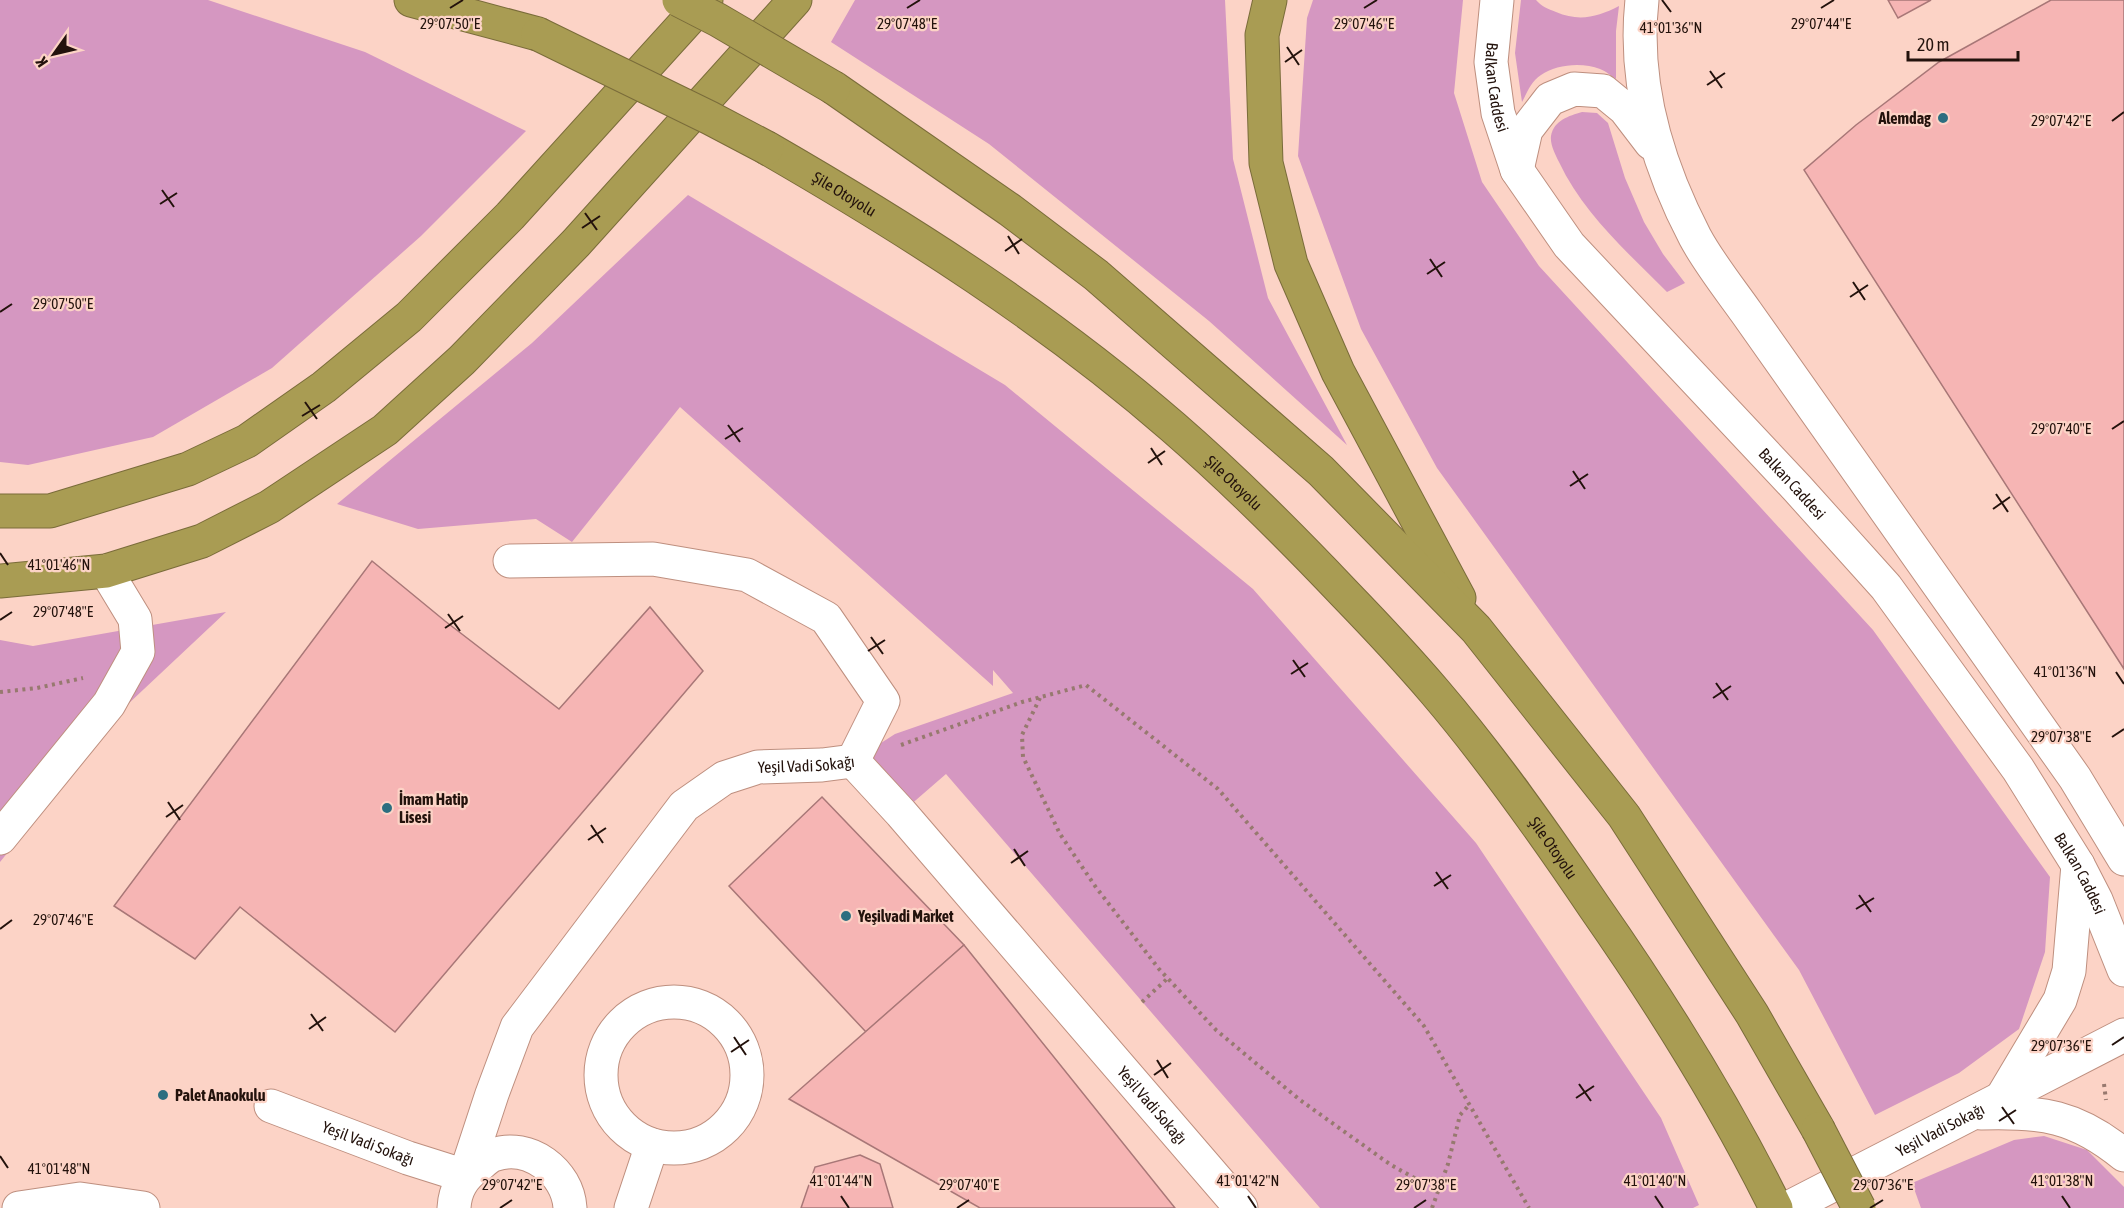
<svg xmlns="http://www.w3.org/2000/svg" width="2124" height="1208" font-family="'Asap Condensed',sans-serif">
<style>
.green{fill:#d597c1}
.building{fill:#f6b5b4;stroke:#a87777;stroke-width:1.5}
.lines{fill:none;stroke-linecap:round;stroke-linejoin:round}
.minor-casing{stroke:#be8f7f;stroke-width:35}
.highway-casing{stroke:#7a6c3a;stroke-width:35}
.path{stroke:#97796f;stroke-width:4;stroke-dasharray:3 4.5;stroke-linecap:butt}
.minor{stroke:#fff;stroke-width:33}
.highway{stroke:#a99c53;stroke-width:33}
.highway-bridge-casing{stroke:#7a6c3a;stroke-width:35;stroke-linecap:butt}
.highway-bridge{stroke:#a99c53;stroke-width:33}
.ticks{fill:none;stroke:#23120c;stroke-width:2}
.poi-dot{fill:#2c6e80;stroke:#fcd3c6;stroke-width:2}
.labels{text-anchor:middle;stroke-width:4.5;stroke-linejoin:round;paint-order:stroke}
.street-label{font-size:16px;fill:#23120c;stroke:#fcd3c6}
.poi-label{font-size:16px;font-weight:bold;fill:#23120c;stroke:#fcd3c6;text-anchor:start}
.ticks-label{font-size:15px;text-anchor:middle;fill:#23120c;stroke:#fcd3c6;stroke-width:4.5;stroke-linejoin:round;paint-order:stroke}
</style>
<rect width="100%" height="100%" fill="#fcd3c6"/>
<g class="green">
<polygon points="0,0 208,0 365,52 526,131 421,236 272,368 153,437 28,465 0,462"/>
<polygon points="855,0 1225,0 1233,159 1268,298 1347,445 1209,321 989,144 831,42"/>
<polygon points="1313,0 1463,0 1454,93 1482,182 1539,266 1873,630 2050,877 2045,952 2019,1029 1959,1073 1875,1115 1799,970 1437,468 1361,329 1298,156 1307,18"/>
<path d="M1521 0H1536C1541 6 1548 9 1556 12 1579 22 1598 17 1619 6L1616 31V79C1611 76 1606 71 1600 69 1583 62 1556 64 1541 75 1531 81 1527 93 1522 102L1515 53Z"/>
<path d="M1582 112 1597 113 1608 123 1625 178 1644 222 1663 254 1685 283 1667 292C1627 252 1583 213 1559 162 1555 154 1550 144 1551 136 1554 120 1569 116 1582 112Z"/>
<polygon points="688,195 1005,385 1253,589 1476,843 1661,1118 1699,1205 1693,1208 1320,1208 946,774 901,813 853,761 895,734 1013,693 993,670 993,686 680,407 572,542 536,519 418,529 337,504 532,343"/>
<polygon points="226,612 127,705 0,862 0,640 33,646"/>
<polygon points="2044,1136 2087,1150 2124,1187 2124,1208 1921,1208 1912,1183 2014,1140"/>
</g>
<g class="building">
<polygon points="1888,0 1931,0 1898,18"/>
<polygon points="2051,0 2124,0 2124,669 1804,170 1856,125 1939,62"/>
<polygon points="372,561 445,621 559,709 650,607 703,671 395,1032 240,907 195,959 114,906"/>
<polygon points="822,797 964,945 866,1032 729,886"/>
<polygon points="964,945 1175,1208 980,1208 789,1099"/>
<polygon points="860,1155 880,1164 893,1208 801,1208 815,1167"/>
</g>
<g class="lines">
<defs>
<g id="minor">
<path id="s1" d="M1497 0 1491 62 1498 113 1517 170 1569 245 1797 488 1886 587 2018 769 2078 865 2096 900 2124 970"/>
<path d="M1642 0C1633 82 1657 164 1695 237 1709 263 1729 288 1746 312L2075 778 2124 859"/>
<polyline points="1517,170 1526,130 1550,99 1574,89 1603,91 1625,109 1651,143"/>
<polyline points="510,561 653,559 747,575 826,618 883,701 853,761"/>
<path id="s2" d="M853 761 901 813 1241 1208"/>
<polyline points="0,838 109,704 138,652 135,619 106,571"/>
<circle cx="674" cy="1075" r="73"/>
<polyline points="2001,1099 2060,1000 2069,971 2078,865"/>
<path id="s3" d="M271 1106 408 1158 465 1176 492 1094 517 1027 684 806 724 778 758 767 822 765 853 761"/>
<path d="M1981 1113C2042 1111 2076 1116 2124 1155"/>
<polyline points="19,1208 80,1199 143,1208"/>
<path d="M454 1208C455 1189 463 1177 478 1166 483 1162 488 1157 493 1155 529 1142 568 1172 570 1208"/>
<polyline points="631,1208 652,1145"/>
<path id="s4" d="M1788 1208 2124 1035"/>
</g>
<g id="highway">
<polyline points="411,0 538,34"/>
<polyline points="1270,0 1262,35 1266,163 1291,264 1338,372 1459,598"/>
<polyline points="834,88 1010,210 1096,275 1321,471 1476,629 1624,816 1752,1014 1818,1129"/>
<path id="s5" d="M767 148C909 230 1049 319 1173 427 1233 479 1289 535 1344 593 1375 625 1406 658 1435 692 1493 760 1545 834 1595 908 1662 1004 1724 1103 1776 1208"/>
<polyline points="0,511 50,511 188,469 247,441 324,387 409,317 510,216 706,0"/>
<polyline points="0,581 106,571 202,541 269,507 385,430 462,360 576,243 795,0"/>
</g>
</defs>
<use href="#minor" class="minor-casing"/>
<use href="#highway" class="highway-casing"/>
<g class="path">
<polyline points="0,692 37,688 83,678"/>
<polyline points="1040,698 1022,735 1023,757 1060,834 1095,886 1159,969 1216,1030 1300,1100 1391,1165 1438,1191"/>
<polyline points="901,745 1022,702 1086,685 1218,789 1424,1026 1529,1208"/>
<polyline points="1142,1002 1168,978"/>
<polyline points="2104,1084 2106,1100"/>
<polyline points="1432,1208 1448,1164 1460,1115 1470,1104"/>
</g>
<use href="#minor" class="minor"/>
<use href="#highway" class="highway"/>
<defs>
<g id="highway-bridge">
<polyline points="679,0 718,20 834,88"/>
<polyline points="538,34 710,118 767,148"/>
<polyline points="1818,1129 1859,1208"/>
</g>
</defs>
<use href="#highway-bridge" class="highway-bridge-casing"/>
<use href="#highway-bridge" class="highway-bridge"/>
</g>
<path class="ticks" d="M1662 0 1671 12M450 8 463 0M907 8 920 0M1364 8 1377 0M1821 8 1834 0M1287 47 1299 65M1285 62 1302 50M1710 71 1722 88M1707 85 1725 73M2112 121 2124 112M162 190 174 207M160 204 177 193M585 213 597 230M582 228 600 216M1008 236 1019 254M1005 251 1022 239M1430 259 1442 277M1427 274 1445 262M1853 282 1865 300M1850 297 1868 285M0 312 12 304M305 402 317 419M302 416 320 405M728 425 740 442M2112 429 2124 421M725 439 743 428M1151 448 1162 465M1148 463 1165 451M1573 471 1585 489M1570 486 1588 474M1996 494 2008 512M1993 509 2010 497M0 553 8 565M448 614 460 631M0 620 12 612M445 628 463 616M871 637 883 654M868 651 885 640M1293 660 1305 677M2116 672 2124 684M1291 674 1308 663M1716 683 1728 700M1713 698 1731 686M2112 737 2124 729M168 802 180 820M166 817 183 805M591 825 603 843M588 840 606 828M1014 849 1025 866M1011 863 1028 851M1436 872 1448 889M1434 886 1451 875M1859 895 1871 912M1856 909 1874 898M0 929 12 920M311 1014 323 1031M309 1029 326 1017M734 1037 746 1055M2112 1045 2124 1037M731 1052 749 1040M1157 1060 1168 1078M1154 1075 1171 1063M1579 1084 1591 1101M1576 1098 1594 1086M2002 1107 2014 1124M1999 1121 2016 1110M0 1156 8 1168M841 1196 849 1208M1248 1196 1256 1208M1655 1196 1663 1208M2062 1196 2070 1208M500 1208 512 1200M957 1208 969 1200M1414 1208 1426 1200M1870 1208 1883 1200"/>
<g class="poi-dot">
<circle cx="1943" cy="118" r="6"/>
<circle cx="387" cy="808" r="6"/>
<circle cx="846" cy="916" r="6"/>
<circle cx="163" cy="1095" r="6"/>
</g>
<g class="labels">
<g class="street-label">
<text dy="6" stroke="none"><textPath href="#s1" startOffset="88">Balkan Caddesi</textPath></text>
<text dy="6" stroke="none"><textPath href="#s5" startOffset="90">Şile Otoyolu</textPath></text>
<text dy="6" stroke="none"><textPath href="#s5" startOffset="576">Şile Otoyolu</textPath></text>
<text dy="6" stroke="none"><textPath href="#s1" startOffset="592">Balkan Caddesi</textPath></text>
<text dy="6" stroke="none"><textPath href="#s3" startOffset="774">Yeşil Vadi Sokağı</textPath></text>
<text dy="6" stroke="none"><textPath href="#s5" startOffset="1062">Şile Otoyolu</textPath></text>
<text dy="6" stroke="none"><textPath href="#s1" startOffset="1078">Balkan Caddesi</textPath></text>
<text dy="6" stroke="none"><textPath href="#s2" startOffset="456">Yeşil Vadi Sokağı</textPath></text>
<text dy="6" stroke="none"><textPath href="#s4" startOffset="171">Yeşil Vadi Sokağı</textPath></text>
<text dy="6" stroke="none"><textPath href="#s3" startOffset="104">Yeşil Vadi Sokağı</textPath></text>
</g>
<g class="poi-label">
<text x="1931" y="124" text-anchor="end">Alemdag</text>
<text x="399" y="805">İmam Hatip<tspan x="399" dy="18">Lisesi</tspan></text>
<text x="858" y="922">Yeşilvadi Market</text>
<text x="175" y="1101">Palet Anaokulu</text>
</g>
</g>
<g class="ticks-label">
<text x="450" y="29">29°07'50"E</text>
<text x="907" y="29">29°07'48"E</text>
<text x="1364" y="29">29°07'46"E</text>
<text x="1821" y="29">29°07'44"E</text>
<text x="1671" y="33">41°01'36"N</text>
<text x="2061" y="126">29°07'42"E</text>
<text x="63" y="309">29°07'50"E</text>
<text x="2061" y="434">29°07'40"E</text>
<text x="59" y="570">41°01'46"N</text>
<text x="63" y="617">29°07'48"E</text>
<text x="2065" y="677">41°01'36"N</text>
<text x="2061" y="742">29°07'38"E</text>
<text x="63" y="925">29°07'46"E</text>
<text x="2061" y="1051">29°07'36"E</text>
<text x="59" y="1174">41°01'48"N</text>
<text x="841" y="1186">41°01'44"N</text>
<text x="1248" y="1186">41°01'42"N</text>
<text x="1655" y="1186">41°01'40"N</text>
<text x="2062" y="1186">41°01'38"N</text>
<text x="512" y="1190">29°07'42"E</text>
<text x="969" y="1190">29°07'40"E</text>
<text x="1426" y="1190">29°07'38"E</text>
<text x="1883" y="1190">29°07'36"E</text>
</g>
<g transform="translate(54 54) rotate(236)" stroke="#fcd3c6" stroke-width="4.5" paint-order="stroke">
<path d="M0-4.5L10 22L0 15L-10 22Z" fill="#23120c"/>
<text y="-9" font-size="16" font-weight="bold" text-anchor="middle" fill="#23120c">K</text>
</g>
<path d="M1908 51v9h110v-9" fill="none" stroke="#23120c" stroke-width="3"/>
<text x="1917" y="51" font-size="18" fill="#23120c" stroke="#fcd3c6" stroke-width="4.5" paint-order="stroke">20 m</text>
</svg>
